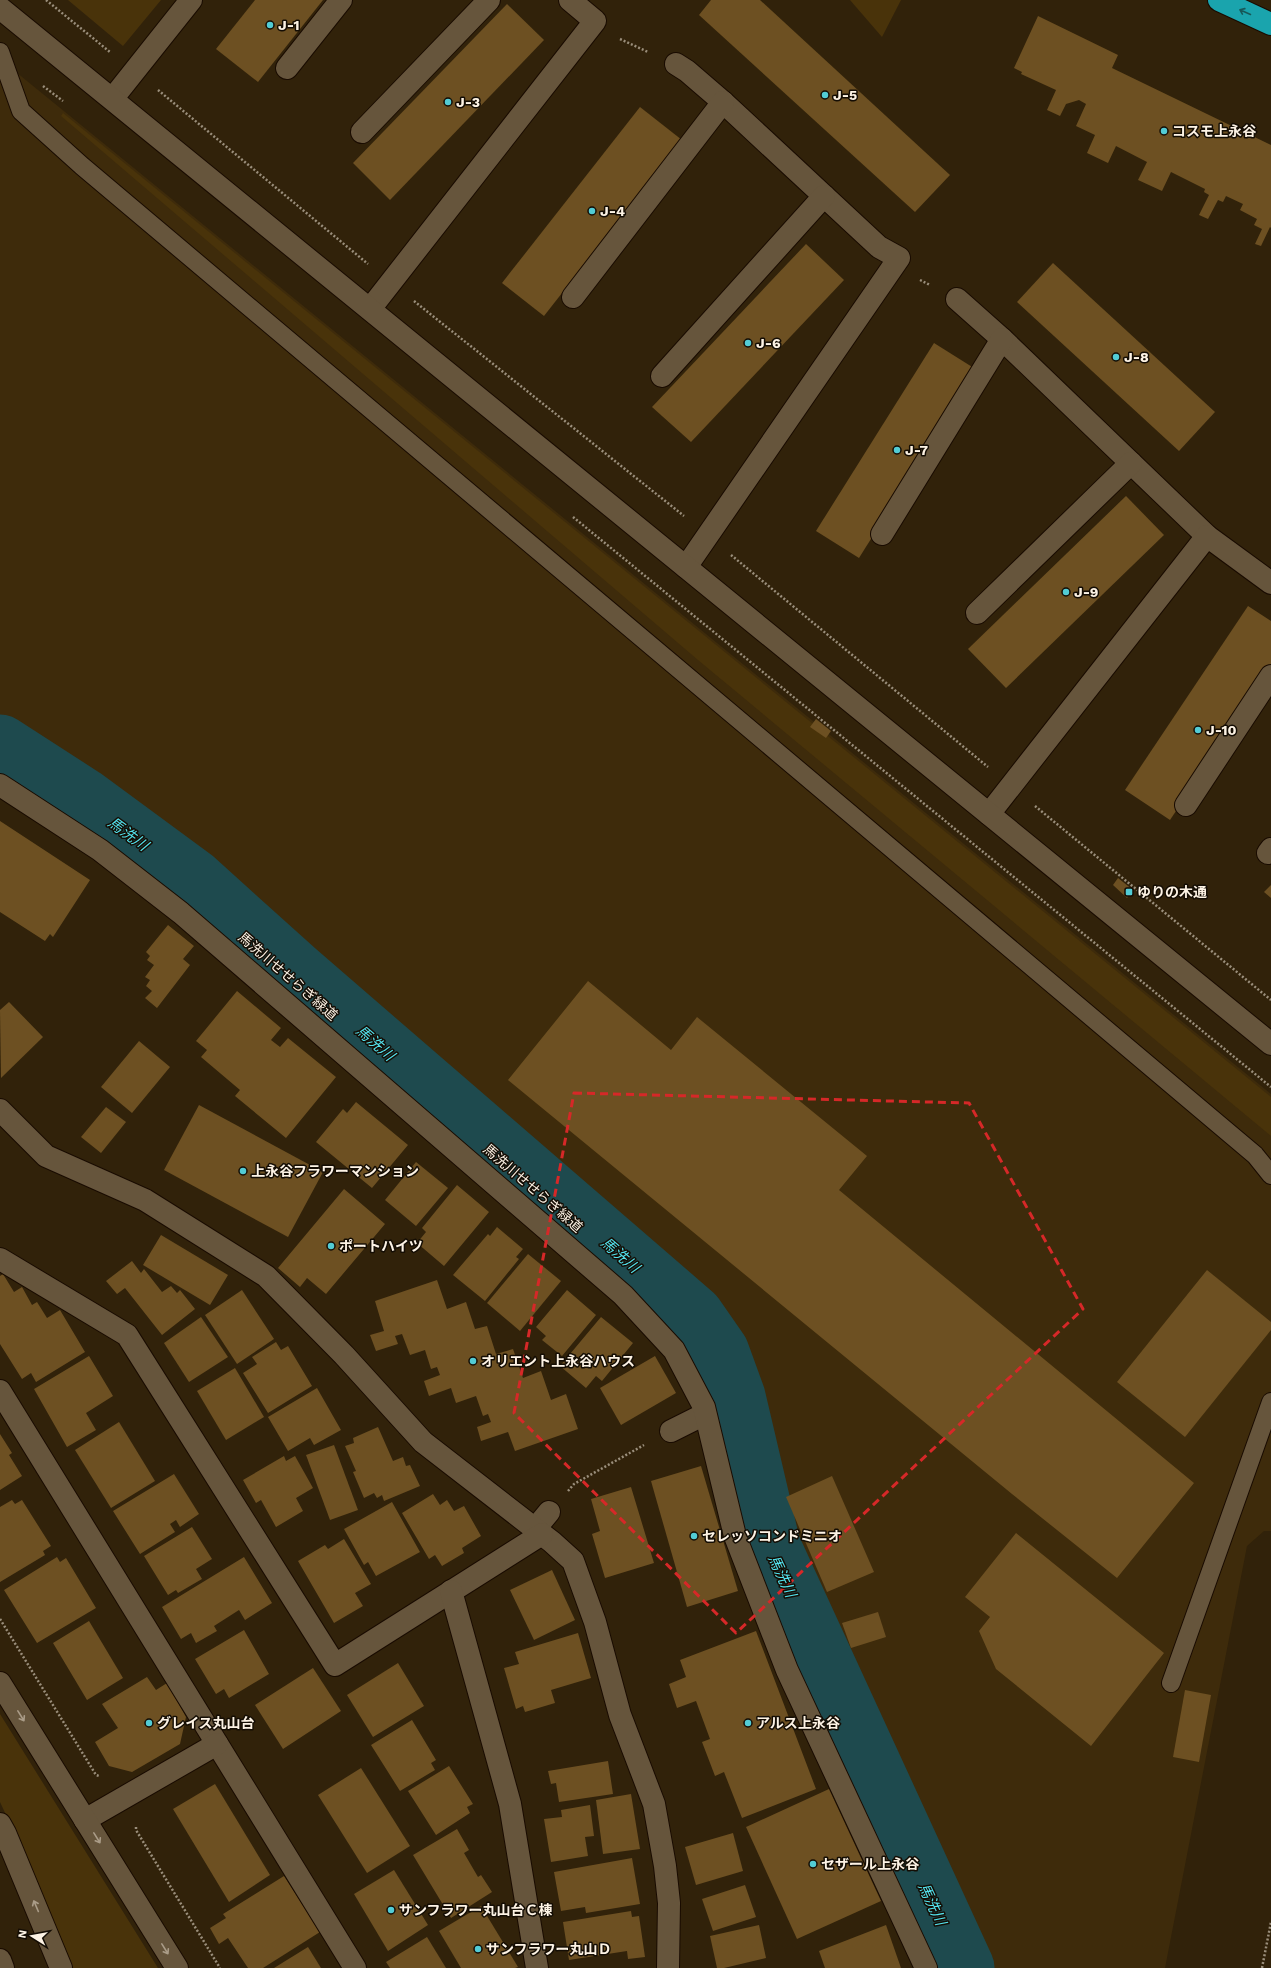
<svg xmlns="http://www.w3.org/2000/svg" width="1271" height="1968" font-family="'Work Sans','Noto Sans JP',sans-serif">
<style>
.built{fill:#3e2b0b}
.green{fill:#49330a}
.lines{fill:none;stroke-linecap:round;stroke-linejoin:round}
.river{stroke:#1e4a4e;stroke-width:65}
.building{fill:#6d5022}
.service-casing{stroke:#190b00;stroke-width:20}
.pedestrian-casing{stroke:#190b00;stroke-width:24}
.minor-casing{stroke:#190b00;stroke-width:24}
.tertiary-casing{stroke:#190b00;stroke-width:24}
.motorway-casing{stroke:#190b00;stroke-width:24}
.path{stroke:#9a8e7b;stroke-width:2.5;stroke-dasharray:2 2;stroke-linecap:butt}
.service{stroke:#66553c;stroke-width:18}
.pedestrian{stroke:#66553c;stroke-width:22}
.minor{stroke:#66553c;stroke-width:22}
.tertiary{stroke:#66553c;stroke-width:22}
.motorway{stroke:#1aa4ad;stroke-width:22}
.oneway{stroke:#175858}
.oneway2{stroke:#aa9c88}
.marked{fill:none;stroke:#d62828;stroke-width:3;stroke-dasharray:8 5;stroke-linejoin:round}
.poi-dot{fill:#52ccd5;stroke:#140d04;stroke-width:1.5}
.labels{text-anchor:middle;stroke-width:3;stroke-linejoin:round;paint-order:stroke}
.poi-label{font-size:14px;font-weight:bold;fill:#fdf3e5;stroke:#140d04;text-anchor:start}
.street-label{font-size:14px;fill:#fdf3e5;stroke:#140d04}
.water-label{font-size:15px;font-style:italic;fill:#53e2ed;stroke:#140d04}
</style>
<rect width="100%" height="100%" fill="#31220a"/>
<polygon class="built" points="0,59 1271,1094 1271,1531 1264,1531 1247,1546 1165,1968 979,1968 856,1697 793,1546 724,1329 677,1277 214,883 106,800 0,731"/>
<g class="green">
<polygon points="68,0 161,0 123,46"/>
<polygon points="850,0 901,0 882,37"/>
<polygon points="63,113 1271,1097 1271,1136 698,660 61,116"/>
<polygon points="0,1714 158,1968 70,1968 32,1870 0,1802"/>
</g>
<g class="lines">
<polyline class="river" points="0,747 82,800 192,881 294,973 692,1317 717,1353 733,1397 768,1546 962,1968"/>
</g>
<g class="building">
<polygon points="255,0 323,0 258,82 216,49"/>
<polygon points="711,0 760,0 950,175 915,212 699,15"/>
<polygon points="507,4 544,40 390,200 353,163"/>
<polygon points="1038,16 1118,55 1112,68 1271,145 1271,228 1270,227 1261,246 1255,244 1262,229 1254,225 1257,219 1240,210 1243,204 1226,196 1223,202 1218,200 1208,219 1199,215 1209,195 1204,192 1205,189 1171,172 1162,191 1138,180 1147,162 1116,146 1108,163 1087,153 1095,135 1076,126 1086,104 1079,100 1066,104 1060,116 1047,110 1056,90 1021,74 1022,72 1014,68"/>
<polygon points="640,107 682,140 544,316 502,283"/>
<polygon points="806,244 844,280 691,442 652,407"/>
<polygon points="1053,263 1215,412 1179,451 1017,302"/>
<polygon points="934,343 977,370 859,558 816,531"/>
<polygon points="1126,496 1164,535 1006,688 968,649"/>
<polygon points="1248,606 1271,621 1271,669 1170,820 1125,790"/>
<polygon points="816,719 831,731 826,738 810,727"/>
<polygon points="0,821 90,880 53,937 50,934 45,941 0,912"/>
<polygon points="1118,878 1133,890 1127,898 1113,885"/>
<polygon points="1271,885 1271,898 1264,892"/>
<polygon points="168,925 194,946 183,959 190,965 157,1008 145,998 152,991 146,986 150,980 145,977 154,965 147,960 150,956 146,952"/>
<polygon points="588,981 671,1050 697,1017 867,1156 839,1190 1194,1483 1117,1578 1012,1494 508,1080"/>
<polygon points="237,991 281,1028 271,1040 280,1047 288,1038 336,1077 286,1138 235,1096 240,1090 201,1057 207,1050 196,1041"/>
<polygon points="9,1002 43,1037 1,1078 0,1010"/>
<polygon points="139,1041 170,1067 132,1113 101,1087"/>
<polygon points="356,1102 408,1145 372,1188 316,1142 343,1109 347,1113"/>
<polygon points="199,1105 323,1172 288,1237 164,1170"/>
<polygon points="106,1107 126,1122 101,1153 81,1137"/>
<polygon points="416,1162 448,1188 416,1226 385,1200"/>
<polygon points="457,1185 489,1212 444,1266 417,1243 426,1232 422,1228"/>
<polygon points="344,1189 385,1224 326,1294 307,1278 300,1287 278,1268"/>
<polygon points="497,1227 523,1249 516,1257 519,1259 485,1301 453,1275 488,1234 490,1236"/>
<polygon points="161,1235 228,1275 210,1305 143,1265"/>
<polygon points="528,1254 561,1281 520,1331 487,1303"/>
<polygon points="132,1261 141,1273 144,1269 162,1292 171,1286 177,1293 180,1290 195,1309 162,1335 125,1288 117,1294 106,1281"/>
<polygon points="1207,1270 1271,1322 1271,1330 1185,1437 1117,1382"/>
<polygon points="3,1274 14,1292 22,1287 32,1305 37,1302 47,1318 60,1310 85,1352 36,1382 31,1373 22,1379 0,1344 0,1276"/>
<polygon points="437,1280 447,1309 466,1302 475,1329 487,1326 496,1354 513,1349 523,1378 541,1371 551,1400 566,1394 578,1429 515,1451 508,1432 481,1441 477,1427 491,1422 488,1414 483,1416 476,1396 456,1403 451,1388 429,1396 424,1381 440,1375 437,1367 431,1369 425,1350 410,1355 402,1334 395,1336 398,1344 376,1351 370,1335 384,1331 375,1301"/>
<polygon points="242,1290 274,1339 237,1364 205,1315"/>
<polygon points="567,1290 596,1315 562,1356 542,1340 546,1336 536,1327"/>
<polygon points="201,1317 228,1357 189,1382 164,1343"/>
<polygon points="601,1317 633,1343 602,1381 596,1376 586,1388 560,1366"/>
<polygon points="276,1342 281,1350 288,1346 312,1386 268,1413 243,1373 257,1364 252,1357"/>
<polygon points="89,1356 113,1396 86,1413 96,1430 67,1447 34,1389"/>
<polygon points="655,1356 676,1393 621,1425 600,1388"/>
<polygon points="235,1368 264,1417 226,1440 197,1391"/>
<polygon points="317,1388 341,1430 314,1445 310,1438 288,1451 268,1417"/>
<polygon points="119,1422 155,1481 111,1508 75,1450"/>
<polygon points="378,1427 393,1461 403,1457 406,1466 410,1465 420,1486 384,1501 382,1495 377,1498 374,1493 364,1498 353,1472 356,1471 345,1446 354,1443 353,1438"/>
<polygon points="0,1434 12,1453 9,1455 22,1476 0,1490"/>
<polygon points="334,1445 358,1510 330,1520 306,1455"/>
<polygon points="284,1456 286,1461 295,1456 313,1488 296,1498 303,1511 276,1527 261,1500 256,1503 243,1480"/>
<polygon points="701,1466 738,1591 687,1607 651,1481"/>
<polygon points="174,1474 199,1514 180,1527 176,1520 170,1524 175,1532 140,1554 113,1511"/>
<polygon points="832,1476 874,1572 827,1592 786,1497"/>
<polygon points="631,1487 654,1563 605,1578 592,1534 600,1531 591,1499"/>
<polygon points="433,1494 440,1505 447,1500 454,1511 464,1506 481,1536 462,1548 464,1553 442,1566 435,1555 429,1559 402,1513"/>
<polygon points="12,1500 15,1504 22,1500 51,1546 43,1551 45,1555 0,1582 0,1507"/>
<polygon points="392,1502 420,1552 376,1576 368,1562 364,1565 344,1529"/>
<polygon points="192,1527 212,1559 196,1569 202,1579 178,1593 176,1590 168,1595 144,1556"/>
<polygon points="1016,1533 1164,1653 1091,1746 996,1669 979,1631 990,1617 965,1597"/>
<polygon points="344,1539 371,1584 355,1593 363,1606 334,1623 298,1561 325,1545 328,1549"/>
<polygon points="57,1557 60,1562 66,1558 96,1608 37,1643 4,1590"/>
<polygon points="244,1557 272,1603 245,1620 239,1610 214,1626 217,1631 196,1643 191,1633 181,1639 162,1607"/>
<polygon points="552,1570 575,1620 534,1640 510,1590"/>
<polygon points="878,1612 886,1637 851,1648 842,1623"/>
<polygon points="89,1621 123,1678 87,1700 53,1643"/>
<polygon points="244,1630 269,1674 229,1698 224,1689 216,1694 195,1659"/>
<polygon points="756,1631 816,1789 742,1818 724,1772 715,1776 702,1742 710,1739 696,1701 677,1708 669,1684 686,1677 680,1660"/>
<polygon points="578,1633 591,1678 551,1690 555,1703 525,1712 523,1706 516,1709 504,1668 519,1664 515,1652"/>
<polygon points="398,1663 424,1706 373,1737 347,1695"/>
<polygon points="313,1668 341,1711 283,1749 255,1705"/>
<polygon points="147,1677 156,1690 167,1683 186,1717 180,1744 132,1772 109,1766 95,1742 118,1728 102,1704"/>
<polygon points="1185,1690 1211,1695 1199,1762 1173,1757"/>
<polygon points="412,1720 436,1760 431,1763 435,1770 400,1791 371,1745"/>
<polygon points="608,1761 613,1794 559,1802 556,1783 551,1784 548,1771"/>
<polygon points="449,1766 473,1804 467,1807 470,1813 436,1835 408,1791"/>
<polygon points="361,1768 410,1846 367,1873 318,1795"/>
<polygon points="215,1784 270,1875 229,1902 173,1809"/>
<polygon points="829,1789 881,1901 797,1939 746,1827"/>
<polygon points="631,1794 640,1849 603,1854 596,1800"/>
<polygon points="590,1805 594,1836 585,1837 588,1856 551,1862 544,1819 562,1817 561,1810"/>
<polygon points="457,1829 469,1850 464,1853 478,1877 481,1875 492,1892 451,1918 413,1855"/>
<polygon points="733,1833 743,1871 696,1885 685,1847"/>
<polygon points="632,1858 640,1904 586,1913 585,1907 561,1911 554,1872"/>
<polygon points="394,1870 428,1925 388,1951 354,1894"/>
<polygon points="284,1876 320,1932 263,1968 248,1968 228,1938 219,1944 210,1928 226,1918 223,1914"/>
<polygon points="745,1885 756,1917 713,1931 702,1899"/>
<polygon points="481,1906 518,1967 515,1968 461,1968 439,1931"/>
<polygon points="631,1911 632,1917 639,1916 645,1957 628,1959 627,1951 569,1960 563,1922"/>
<polygon points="759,1925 766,1958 724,1968 717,1968 710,1936"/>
<polygon points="886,1925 901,1968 825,1968 819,1951"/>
<polygon points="427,1937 446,1968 390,1968 386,1962"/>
<polygon points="308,1947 321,1968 274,1968"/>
</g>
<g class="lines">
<defs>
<g id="service">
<polyline points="0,52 21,111 82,166 1255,1155 1271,1175"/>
<polyline points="1171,1683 1271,1402"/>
</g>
<g id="pedestrian">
<polyline points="676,64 687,71 723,102 879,247 899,258 686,567"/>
<polyline points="287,68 341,0"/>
<polyline points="362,132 489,0"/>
<polyline points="573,297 723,102"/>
<polyline points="957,299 1002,339 1207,536"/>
<polyline points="370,309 595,21 570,0"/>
<polyline points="662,376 824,196"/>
<polyline points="882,534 1002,339"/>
<polyline points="977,613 1131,463"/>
<polyline points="1186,805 1271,676"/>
<polyline points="989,814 1207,536 1271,583"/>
<polyline points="1268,853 1271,849"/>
<polyline points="671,1431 705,1414"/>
<polyline points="535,1529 549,1512"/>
</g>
<g id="minor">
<polyline points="113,98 191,0"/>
<polyline points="0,785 100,850 181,913 623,1295 674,1350 704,1407 735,1536 787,1670 926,1968"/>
<polyline points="0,1110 46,1156 145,1200 266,1276 344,1355 423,1442 552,1542 573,1561 595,1622 620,1715 654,1804 665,1866 669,1903 668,1968"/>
<polyline points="0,1259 127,1335 335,1665 542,1534"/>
<polyline points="0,1391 355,1968"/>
<polyline points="451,1591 510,1804 537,1968"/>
<polyline points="85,1820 217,1744"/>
<polyline points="0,1960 3,1968"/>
</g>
<g id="tertiary">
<polyline points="0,8 1271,1044"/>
<polyline points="0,1683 177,1968"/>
<polyline points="0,1824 5,1833 61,1968"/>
</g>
<polyline id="motorway" points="1219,0 1271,24"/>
</defs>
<use href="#service" class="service-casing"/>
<use href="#pedestrian" class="pedestrian-casing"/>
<use href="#minor" class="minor-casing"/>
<use href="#tertiary" class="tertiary-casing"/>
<use href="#motorway" class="motorway-casing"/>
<g class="path">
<polyline points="46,0 110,52"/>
<polyline points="620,39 648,52"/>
<polyline points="43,86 63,101"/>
<polyline points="158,90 368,264"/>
<polyline points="920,280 930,285"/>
<polyline points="414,301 684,516"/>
<polyline points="573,517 1271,1087"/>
<polyline points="731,555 988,767"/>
<polyline points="1035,806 1271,1000"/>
<polyline points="568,1491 574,1484 644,1445"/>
<polyline points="0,1619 96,1775 99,1776"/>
<polyline points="136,1827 136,1830 220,1968"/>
<polyline points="1262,1968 1271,1922"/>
</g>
<use href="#service" class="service"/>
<use href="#pedestrian" class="pedestrian"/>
<use href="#minor" class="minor"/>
<use href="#tertiary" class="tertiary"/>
<use href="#motorway" class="motorway"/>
</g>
<defs><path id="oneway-shaft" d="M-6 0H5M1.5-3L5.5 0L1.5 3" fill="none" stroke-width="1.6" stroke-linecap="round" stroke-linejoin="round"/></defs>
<use class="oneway" href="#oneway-shaft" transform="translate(1245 12) rotate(-156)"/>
<g class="oneway2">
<use href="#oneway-shaft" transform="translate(21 1716) rotate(58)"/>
<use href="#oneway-shaft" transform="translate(97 1838) rotate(58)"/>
<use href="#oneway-shaft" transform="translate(36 1906) rotate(-113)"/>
<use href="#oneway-shaft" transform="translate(165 1949) rotate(58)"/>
</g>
<path class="marked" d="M574 1093 969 1103 1083 1309 736 1633 514 1413Z"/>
<g class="poi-dot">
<circle cx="270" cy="25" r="4"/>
<circle cx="825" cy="95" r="4"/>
<circle cx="448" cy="102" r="4"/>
<circle cx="1164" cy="131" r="4"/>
<circle cx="592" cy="211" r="4"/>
<circle cx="748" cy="343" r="4"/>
<circle cx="1116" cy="357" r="4"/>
<circle cx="897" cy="450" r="4"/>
<circle cx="1066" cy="592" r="4"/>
<circle cx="1198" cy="730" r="4"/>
<rect x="1125" y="888" width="8" height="8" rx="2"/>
<circle cx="243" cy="1171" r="4"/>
<circle cx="331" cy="1246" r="4"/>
<circle cx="473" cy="1361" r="4"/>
<circle cx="694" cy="1536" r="4"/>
<circle cx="149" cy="1723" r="4"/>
<circle cx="748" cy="1723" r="4"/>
<circle cx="813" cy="1864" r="4"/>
<circle cx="391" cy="1910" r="4"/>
<circle cx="478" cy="1949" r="4"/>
</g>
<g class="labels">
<g class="poi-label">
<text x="278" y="30">J-1</text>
<text x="833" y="100">J-5</text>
<text x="456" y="107">J-3</text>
<text x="1172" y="136">コスモ上永谷</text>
<text x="600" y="216">J-4</text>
<text x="756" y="348">J-6</text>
<text x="1124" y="362">J-8</text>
<text x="905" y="455">J-7</text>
<text x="1074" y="597">J-9</text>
<text x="1206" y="735">J-10</text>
<text x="1137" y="897">ゆりの木通</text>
<text x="251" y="1176">上永谷フラワーマンション</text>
<text x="339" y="1251">ポートハイツ</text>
<text x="481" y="1366">オリエント上永谷ハウス</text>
<text x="702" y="1541">セレッソコンドミニオ</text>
<text x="157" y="1728">グレイス丸山台</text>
<text x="756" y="1728">アルス上永谷</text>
<text x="821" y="1869">セザール上永谷</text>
<text x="399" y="1915">サンフラワー丸山台Ｃ棟</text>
<text x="486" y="1954">サンフラワー丸山Ｄ</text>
</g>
<g class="street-label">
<text transform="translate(288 976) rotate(41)" y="5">馬洗川せせらぎ緑道</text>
<text transform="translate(533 1188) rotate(41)" y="5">馬洗川せせらぎ緑道</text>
</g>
<g class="water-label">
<text transform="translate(128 834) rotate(36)" y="5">馬洗川</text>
<text transform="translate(375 1043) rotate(41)" y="5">馬洗川</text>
<text transform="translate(620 1255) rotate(41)" y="5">馬洗川</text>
<text transform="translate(782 1576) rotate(65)" y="5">馬洗川</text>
<text transform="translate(932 1904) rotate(65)" y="5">馬洗川</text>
</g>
</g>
<g transform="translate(32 1936) rotate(281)" stroke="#140d04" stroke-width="3" paint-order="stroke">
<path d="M0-3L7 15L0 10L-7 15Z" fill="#fdf3e5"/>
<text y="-6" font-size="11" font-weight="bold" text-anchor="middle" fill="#fdf3e5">N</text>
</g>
</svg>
